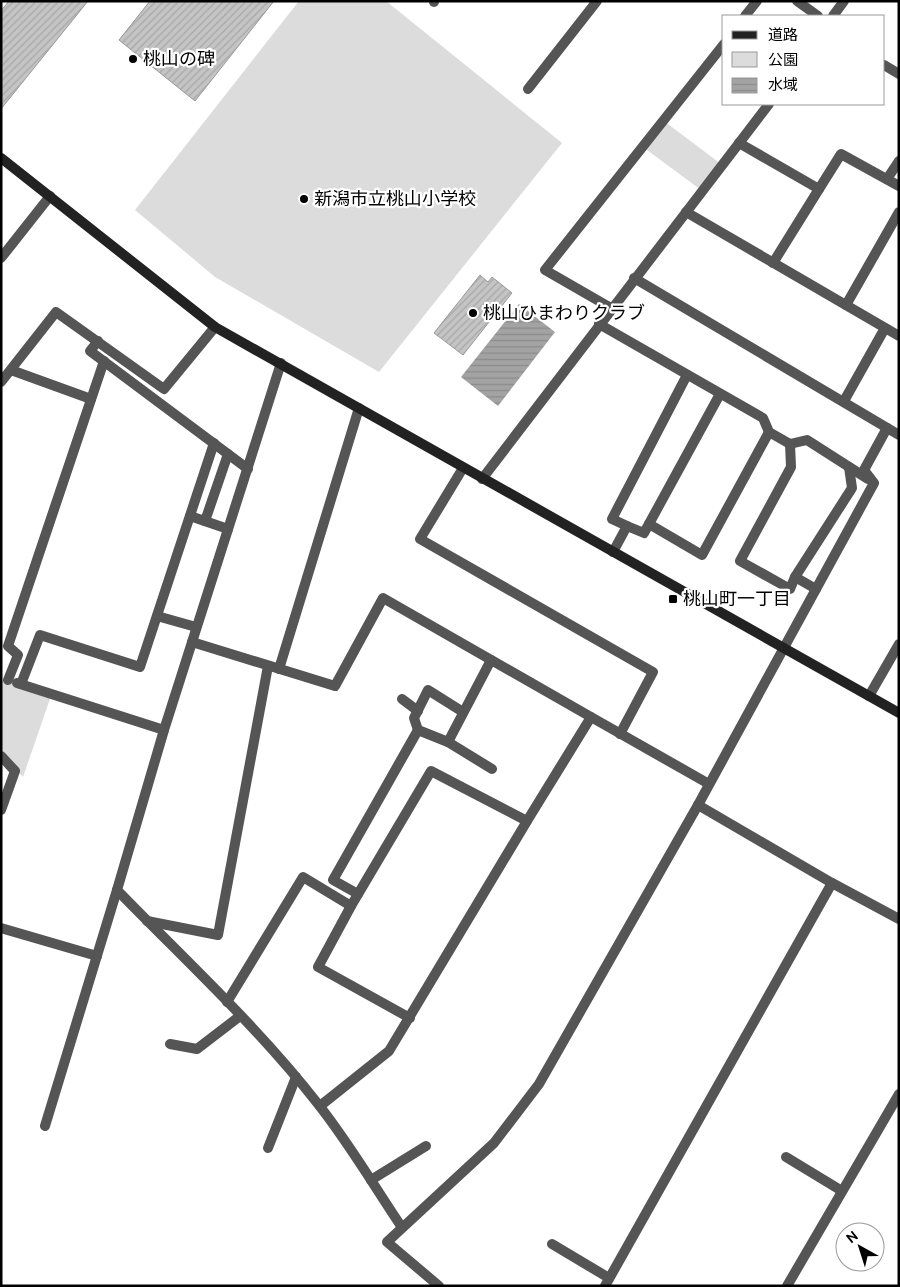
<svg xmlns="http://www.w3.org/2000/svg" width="900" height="1287" font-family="Ubuntu,'Noto Sans JP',sans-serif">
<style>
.park{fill:#dcdcdc}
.water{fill:url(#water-rules)}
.building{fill:url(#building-hatch);stroke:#999}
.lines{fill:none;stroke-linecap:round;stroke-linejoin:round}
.street{stroke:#555;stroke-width:10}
.secondary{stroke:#222;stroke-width:10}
.poi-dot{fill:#000;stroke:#fff;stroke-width:2}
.labels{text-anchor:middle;stroke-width:4.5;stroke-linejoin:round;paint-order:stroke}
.poi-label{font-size:18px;fill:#000;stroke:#fff;text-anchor:start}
</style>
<defs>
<pattern id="water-rules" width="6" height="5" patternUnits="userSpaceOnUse" patternTransform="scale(1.25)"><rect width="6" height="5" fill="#a3a3a3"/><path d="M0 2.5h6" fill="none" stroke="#8b8b8b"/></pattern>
<pattern id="building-hatch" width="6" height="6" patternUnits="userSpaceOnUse" patternTransform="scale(1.25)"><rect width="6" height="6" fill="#c4c4c4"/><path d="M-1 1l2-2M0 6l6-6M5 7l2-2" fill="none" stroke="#a7a7a7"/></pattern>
</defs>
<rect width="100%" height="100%" fill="#fff"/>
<g class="park">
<polygon points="299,1 386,1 562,143 379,372 215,277 135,210"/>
<polygon points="664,121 721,164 701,190 643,147"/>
<polygon points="1,680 51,696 23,777 1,753"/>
</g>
<polygon class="water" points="519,304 555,332 498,406 461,377"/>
<g class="building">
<polygon points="9,1 88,1 1,109 1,11"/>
<polygon points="150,1 274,1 195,101 119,40"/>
<polygon points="480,275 488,282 492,277 512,293 463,355 434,333"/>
</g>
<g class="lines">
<g class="street">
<polyline points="797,1 818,16"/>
<polyline points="434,2 434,1"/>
<polyline points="745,16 757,1"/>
<polyline points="833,16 844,1"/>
<polyline points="884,65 899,74"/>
<polyline points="528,89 597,1"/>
<polyline points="739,143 819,189 841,154 899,186"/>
<polyline points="887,179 899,161"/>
<polyline points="686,212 899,336"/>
<polyline points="1,258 50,196"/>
<polyline points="773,263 819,189"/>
<polyline points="634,278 899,435"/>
<polyline points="846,305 899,212"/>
<polyline points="611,308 545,270 724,44"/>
<polyline points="599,324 763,418 769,432 790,444 807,440 868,479"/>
<polyline points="98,341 90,351 248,469"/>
<path d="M281 363 164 730 117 890C185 960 258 1027 318 1104 349 1143 374 1186 401 1226"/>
<polyline points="11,370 91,399"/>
<polyline points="1,382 56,312 164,389 215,327"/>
<polyline points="844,401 885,328"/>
<polyline points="790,444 791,467 740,561 790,589 795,577"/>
<polyline points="463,468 420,539 653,672 620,734"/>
<polyline points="482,479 769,104"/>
<polyline points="190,516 228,529"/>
<polyline points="205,521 228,454"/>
<polyline points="649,524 702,555 769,432"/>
<polyline points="627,526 644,533 720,394"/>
<polyline points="613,552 627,526 612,519 687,375"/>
<polyline points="816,589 795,577 852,488 849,467"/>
<polyline points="157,616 196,627"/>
<polyline points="192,642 335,686 383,598 591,717"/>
<polyline points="491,660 448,742 492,769"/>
<polyline points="279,669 359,408"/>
<polyline points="8,680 18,655 8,646 104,361"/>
<polyline points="17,683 164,730"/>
<polyline points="21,684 40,635 140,667 214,443"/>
<polyline points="869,696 899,644"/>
<polyline points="402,699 418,711"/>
<polyline points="448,742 418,730 414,718 428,690 463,712"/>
<polyline points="1,756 15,771 1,810"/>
<polyline points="698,805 832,883"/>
<polyline points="358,894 333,880 418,730"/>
<polyline points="351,906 318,967 410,1018"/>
<polyline points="147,921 218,935 268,666"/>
<polyline points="1,928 97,956"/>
<polyline points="227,1002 303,877 351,906 431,771 527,821 591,717 709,784"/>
<polyline points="170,1044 197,1049 240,1016"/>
<polyline points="320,1106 389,1051 527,821"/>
<polyline points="45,1126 117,890"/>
<polyline points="268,1148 296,1077"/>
<polyline points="786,1157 842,1191"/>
<polyline points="371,1180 426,1146"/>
<polyline points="552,1244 609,1278"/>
<polyline points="439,1286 387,1242 494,1143 539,1084 698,805 874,483 864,470 887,428"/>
<polyline points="605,1286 832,883 899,919"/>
<polyline points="787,1286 899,1094"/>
</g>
<polyline class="secondary" points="1,158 215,327 899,713"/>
</g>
<g class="poi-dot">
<circle cx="133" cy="59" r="5"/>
<circle cx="304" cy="199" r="5"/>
<circle cx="473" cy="313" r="5"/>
<rect x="668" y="594" width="10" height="10" rx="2.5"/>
</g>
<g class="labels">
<g class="poi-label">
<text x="143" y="65">桃山の碑</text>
<text x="314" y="205">新潟市立桃山小学校</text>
<text x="483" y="319">桃山ひまわりクラブ</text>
<text x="683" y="605">桃山町一丁目</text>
</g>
</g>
<rect width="900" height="1287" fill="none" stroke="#000000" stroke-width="5"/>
<rect x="722" y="15" width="162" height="90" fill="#ffffff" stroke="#999999"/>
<rect x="732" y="31" width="25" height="8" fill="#222222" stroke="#999999"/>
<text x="768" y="40" font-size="15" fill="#000000">道路</text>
<rect x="732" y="52" width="25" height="15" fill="#dcdcdc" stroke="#999999"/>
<text x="768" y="65" font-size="15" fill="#000000">公園</text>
<rect x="732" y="78" width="25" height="15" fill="url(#water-rules)" stroke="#999999"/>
<text x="768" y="90" font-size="15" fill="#000000">水域</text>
<g transform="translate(860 1247) rotate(321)"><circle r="24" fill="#ffffff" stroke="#999999"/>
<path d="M0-4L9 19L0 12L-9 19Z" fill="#000000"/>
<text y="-8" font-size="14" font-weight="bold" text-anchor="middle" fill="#000000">N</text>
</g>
</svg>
